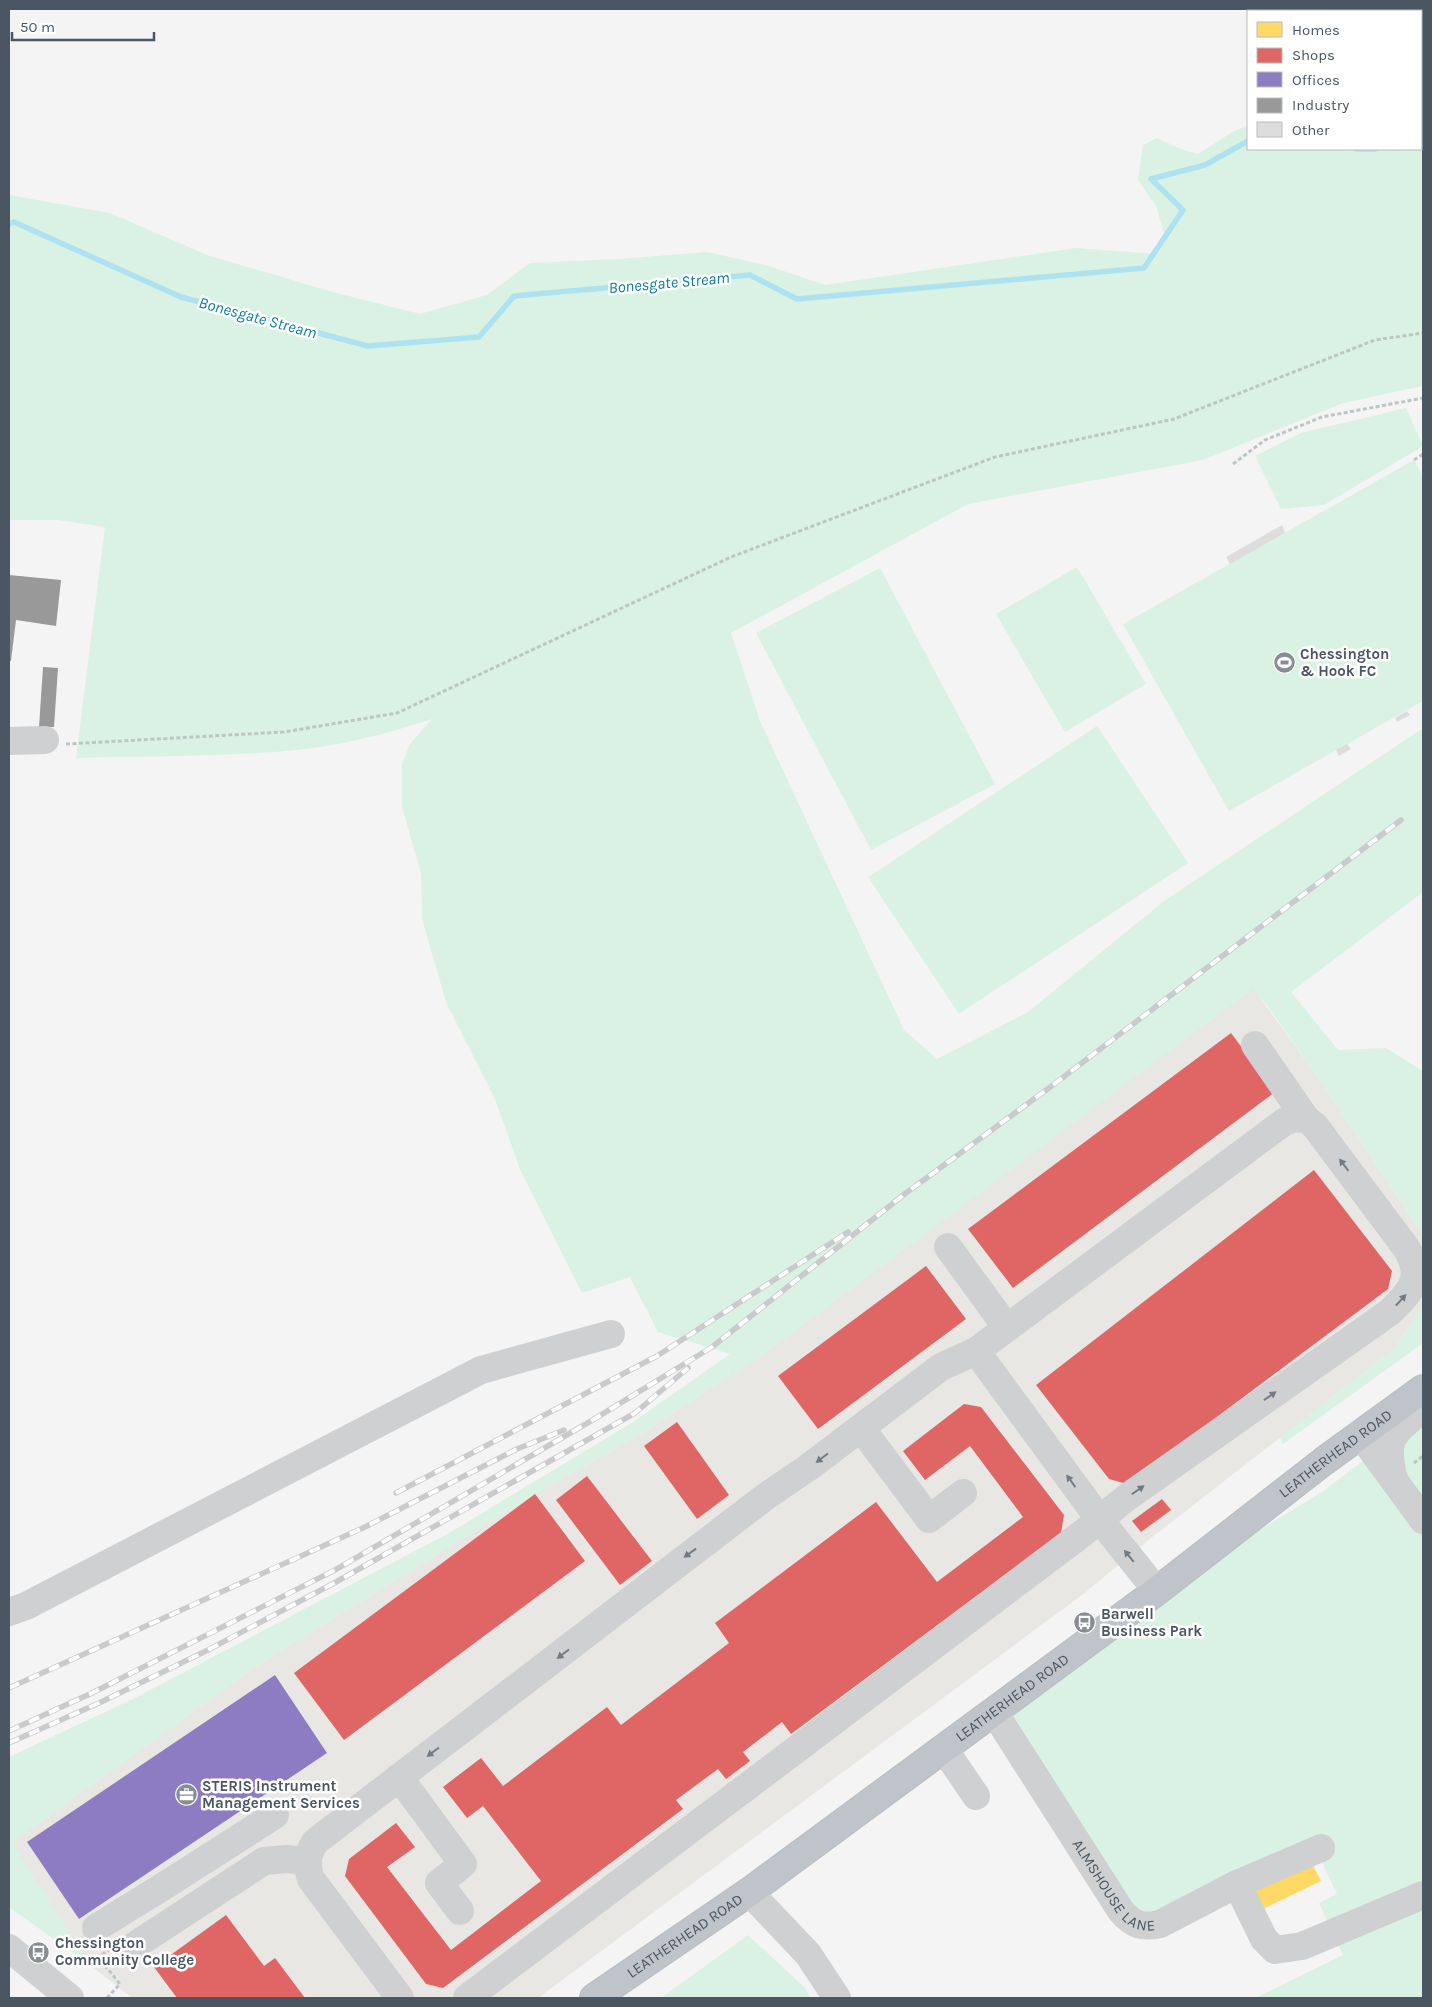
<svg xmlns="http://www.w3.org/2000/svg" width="1432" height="2007" font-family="Karla,sans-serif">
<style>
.commercial{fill:#e8e7e3}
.green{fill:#d9f2e3}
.homes{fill:#ffd966}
.shops{fill:#e06666}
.offices{fill:#8e7cc3}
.industry{fill:#999}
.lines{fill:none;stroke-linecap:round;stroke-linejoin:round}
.stream{stroke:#aee2f0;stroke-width:5.5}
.building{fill:#ddddde}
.highway-casing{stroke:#b9bec3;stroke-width:30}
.path{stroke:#bcc7c4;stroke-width:3;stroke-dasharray:4 2.5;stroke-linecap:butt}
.minor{stroke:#ced0d2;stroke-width:28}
.highway{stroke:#bec4c9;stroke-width:28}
.rail-casing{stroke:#c9cacc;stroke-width:5.5}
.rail{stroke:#fff;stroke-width:4;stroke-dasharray:11;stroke-linecap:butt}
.oneway{fill:#727b83}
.labels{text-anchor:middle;stroke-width:5;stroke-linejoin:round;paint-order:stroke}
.poi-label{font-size:15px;font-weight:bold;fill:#4a5661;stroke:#fff;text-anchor:start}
.street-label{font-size:15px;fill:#4a5661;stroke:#fff}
.water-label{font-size:16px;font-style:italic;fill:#0c7c9b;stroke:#fff}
</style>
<rect width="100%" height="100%" fill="#f4f4f4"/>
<polygon class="commercial" points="1253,988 1314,1072 1423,1235 1423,1305 1395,1348 1146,1542 1086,1592 538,1998 132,1998 90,1965 11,1843 258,1665 535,1494 639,1435 754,1361"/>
<g class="green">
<path d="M1423 89V386L1343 403 1203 460 968 504 731 633 760 721 904 1030 937 1059 1028 1012 1164 901 1423 728V892L1291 992 1338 1050 1386 1048 1423 1071V1235L1314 1072 1269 1008 1253 989 755 1361 639 1435 535 1494 258 1665 12 1843 90 1965 9 1907V1757L133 1699 451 1532 633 1422 730 1354 658 1332 630 1277 582 1293 520 1169 495 1099 446 1002 422 919 421 873 402 807V764L410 744 432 719C392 732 348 744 306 749 229 757 153 756 76 758L105 527 58 520H9V195L110 213 207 255 329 291 420 314 487 295 530 263 618 259 707 252 769 266 825 285 1076 248 1155 254 1165 237 1156 206 1138 180 1143 145 1157 138 1181 149 1198 154 1234 131 1248 126V149H1421V90Z"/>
<polygon points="1406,408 1423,446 1324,505 1281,509 1255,456 1301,433"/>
<polygon points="1414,460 1423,477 1423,701 1229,811 1123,624"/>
<polygon points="1077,567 1146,684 1065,732 996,614"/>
<polygon points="880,568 995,784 871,850 756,633"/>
<polygon points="1097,726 1188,863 959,1014 868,877"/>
<polygon points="1423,1305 1423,1343 1283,1444 1280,1437 1395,1348"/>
<polygon points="1423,1415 1423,1998 1255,1998 1343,1955 1319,1903 1337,1894 1320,1858 1150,1917 1131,1907 1008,1716 1242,1541 1322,1492"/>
<polygon points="748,1935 805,1988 811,1998 661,1998"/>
</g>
<polygon class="homes" points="1311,1861 1321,1881 1263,1909 1254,1889"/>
<g class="shops">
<polygon points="1231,1033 1275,1092 1013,1288 968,1229"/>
<polygon points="1314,1170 1392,1271 1388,1289 1127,1484 1109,1479 1036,1385"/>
<polygon points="926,1266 966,1319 818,1429 778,1376"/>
<polygon points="964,1404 981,1407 1064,1515 1061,1533 791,1734 782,1722 743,1752 750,1761 726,1779 718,1769 676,1800 683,1809 443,1988 426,1984 345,1876 349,1859 396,1823 415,1847 387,1867 451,1950 541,1881 483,1806 467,1818 443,1787 481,1758 503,1786 607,1707 621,1725 729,1643 715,1623 876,1502 937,1582 1023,1517 970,1446 925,1480 903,1451"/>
<polygon points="677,1422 729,1495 697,1519 644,1446"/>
<polygon points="587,1476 652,1561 620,1585 556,1500"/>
<polygon points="535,1494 585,1561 344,1740 294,1673"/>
<polygon points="1162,1499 1171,1510 1141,1532 1132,1521"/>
<polygon points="226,1915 264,1966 275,1958 305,1998 177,1998 154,1967"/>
</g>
<polygon class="offices" points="275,1675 327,1753 79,1919 27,1842"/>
<g class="industry">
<polygon points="9,575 61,580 56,626 16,620 11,661 9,661"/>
<polygon points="43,667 58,668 54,727 39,727"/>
</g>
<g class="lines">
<g class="stream">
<polyline points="1422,9 1423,17"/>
<polyline points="1421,128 1423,126"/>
<polyline points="1357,149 1376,149"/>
<polyline points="9,224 14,222 181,297 368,346 479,337 514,296 750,275 797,299 1144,268 1183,210 1151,179 1205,165 1248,141"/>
</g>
</g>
<g class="building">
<polygon points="1282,525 1285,533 1230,564 1226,557"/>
<polygon points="1407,711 1410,715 1397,722 1395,718"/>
<polygon points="1347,744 1351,749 1339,756 1336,750"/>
</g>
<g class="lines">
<defs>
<g id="highway">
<path id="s2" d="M594 1998 749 1892 1157 1591 1324 1461 1423 1389"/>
</g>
</defs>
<use href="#highway" class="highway-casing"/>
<g class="path">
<polyline points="1414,460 1423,454"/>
<polyline points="1233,464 1265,440 1322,417 1423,398"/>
<polyline points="66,744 284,732 397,713 731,557 995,457 1174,419 1375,340 1423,333"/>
<polyline points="1414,1463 1423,1456"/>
<polyline points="107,1998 120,1984 98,1957 112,1948"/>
</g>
<g class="minor">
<polyline points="9,741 45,740"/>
<polyline points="948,1247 1007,1328"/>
<polyline points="976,1351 1100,1520 1157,1591"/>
<polyline points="861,1428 929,1519 963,1493"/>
<polyline points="1360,1434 1423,1520"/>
<path d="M1394 1480C1384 1437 1391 1435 1423 1409"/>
<polyline points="9,1612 26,1606 481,1370 611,1334"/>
<path id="s1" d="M994 1712 1121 1911C1133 1925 1142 1928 1160 1924L1237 1884 1321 1848"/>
<polyline points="944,1749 976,1796"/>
<polyline points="399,1777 463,1864 439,1883 460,1911"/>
<polyline points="1237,1884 1264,1939 1275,1950 1302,1946 1423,1895"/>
<polyline points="749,1892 808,1954 837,1998"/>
<polyline points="96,1928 164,1886 275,1815"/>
<polyline points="134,1946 264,1861 286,1859 308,1861"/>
<polyline points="9,1948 70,1998"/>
<path d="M400 1998 311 1879C306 1863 306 1857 315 1842L765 1497 809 1467 941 1367 976 1351 1284 1122 1294 1118 1306 1119"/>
<path d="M467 1998 1083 1533 1126 1498 1390 1312C1411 1291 1424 1279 1407 1249L1315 1126 1306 1119 1255 1045"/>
</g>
<use href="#highway" class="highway"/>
<defs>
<g id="rail">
<polyline points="396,1493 657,1356 848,1232"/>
<polyline points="9,1688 365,1527 517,1449 564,1430"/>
<polyline points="9,1731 92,1693 335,1570 596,1418 712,1347 906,1193 1049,1088 1401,820"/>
<polyline points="9,1743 99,1703 208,1650 336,1582 635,1413 688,1368"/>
</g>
</defs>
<use href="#rail" class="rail-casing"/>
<use href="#rail" class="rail"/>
</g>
<defs><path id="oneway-solid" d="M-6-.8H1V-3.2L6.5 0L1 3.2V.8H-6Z" transform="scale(1.25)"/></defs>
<g class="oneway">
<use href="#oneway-solid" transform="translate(1344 1165) rotate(-127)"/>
<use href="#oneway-solid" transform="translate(1401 1300) rotate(-47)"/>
<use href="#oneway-solid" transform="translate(1270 1396) rotate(-35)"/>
<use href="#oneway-solid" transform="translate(822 1458) rotate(143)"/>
<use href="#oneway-solid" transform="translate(1071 1481) rotate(-126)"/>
<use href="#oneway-solid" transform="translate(1138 1490) rotate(-35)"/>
<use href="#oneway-solid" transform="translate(690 1553) rotate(144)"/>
<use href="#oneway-solid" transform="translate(1129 1556) rotate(-129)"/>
<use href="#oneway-solid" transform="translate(563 1654) rotate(143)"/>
<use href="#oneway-solid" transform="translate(433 1752) rotate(143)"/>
</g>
<defs>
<symbol id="stadium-disc" viewBox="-11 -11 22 22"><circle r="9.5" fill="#868d94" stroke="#fff"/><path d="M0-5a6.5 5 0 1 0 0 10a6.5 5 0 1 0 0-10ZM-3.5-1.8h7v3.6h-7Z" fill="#fff"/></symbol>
<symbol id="bus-disc" viewBox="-11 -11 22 22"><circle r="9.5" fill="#868d94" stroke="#fff"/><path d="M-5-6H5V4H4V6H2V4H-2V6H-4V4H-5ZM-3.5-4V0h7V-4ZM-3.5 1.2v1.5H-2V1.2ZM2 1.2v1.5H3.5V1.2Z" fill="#fff"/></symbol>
<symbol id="office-disc" viewBox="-11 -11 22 22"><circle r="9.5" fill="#868d94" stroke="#fff"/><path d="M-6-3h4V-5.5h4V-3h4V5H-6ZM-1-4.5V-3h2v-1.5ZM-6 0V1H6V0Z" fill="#fff"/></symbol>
</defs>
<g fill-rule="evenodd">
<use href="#stadium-disc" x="1272" y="650" width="25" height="25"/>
<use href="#bus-disc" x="1072" y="1610" width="25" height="25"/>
<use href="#office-disc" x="174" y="1782" width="25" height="25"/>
<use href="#bus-disc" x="26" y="1940" width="25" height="25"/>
</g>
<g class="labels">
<g class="poi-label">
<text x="1300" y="659">Chessington<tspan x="1300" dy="17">&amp; Hook FC</tspan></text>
<text x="1101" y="1619">Barwell<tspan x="1101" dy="17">Business Park</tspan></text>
<text x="202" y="1791">STERIS Instrument<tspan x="202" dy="17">Management Services</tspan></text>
<text x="55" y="1948">Chessington<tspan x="55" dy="17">Community College</tspan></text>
</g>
<g class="street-label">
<text dy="5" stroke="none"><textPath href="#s2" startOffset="920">LEATHERHEAD ROAD</textPath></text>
<text dy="5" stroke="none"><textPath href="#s2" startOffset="515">LEATHERHEAD ROAD</textPath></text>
<text dy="5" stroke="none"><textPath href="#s1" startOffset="214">ALMSHOUSE LANE</textPath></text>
<text dy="5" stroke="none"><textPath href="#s2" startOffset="110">LEATHERHEAD ROAD</textPath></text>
</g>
<g class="water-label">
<text transform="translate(669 282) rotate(-5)" y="6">Bonesgate Stream</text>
<text transform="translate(258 317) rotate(15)" y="6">Bonesgate Stream</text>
</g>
</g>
<rect width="1432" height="2007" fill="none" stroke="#4a5661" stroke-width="20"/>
<rect x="1247" y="10" width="175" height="140" fill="#ffffff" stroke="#b7bbc0"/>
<rect x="1257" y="22" width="25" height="15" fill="#ffd966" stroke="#b7bbc0"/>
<text x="1292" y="35" font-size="15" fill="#4a5661">Homes</text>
<rect x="1257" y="48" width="25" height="15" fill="#e06666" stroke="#b7bbc0"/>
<text x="1292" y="60" font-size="15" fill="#4a5661">Shops</text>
<rect x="1257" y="72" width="25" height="15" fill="#8e7cc3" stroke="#b7bbc0"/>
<text x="1292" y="85" font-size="15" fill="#4a5661">Offices</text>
<rect x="1257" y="98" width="25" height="15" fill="#999999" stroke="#b7bbc0"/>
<text x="1292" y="110" font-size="15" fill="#4a5661">Industry</text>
<rect x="1257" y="122" width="25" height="15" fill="#ddddde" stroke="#b7bbc0"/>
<text x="1292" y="135" font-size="15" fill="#4a5661">Other</text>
<path d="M12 32v8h142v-8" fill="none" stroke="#4a5661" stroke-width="2.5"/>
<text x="20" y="32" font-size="15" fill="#4a5661" stroke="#ffffff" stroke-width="4" paint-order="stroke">50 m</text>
</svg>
